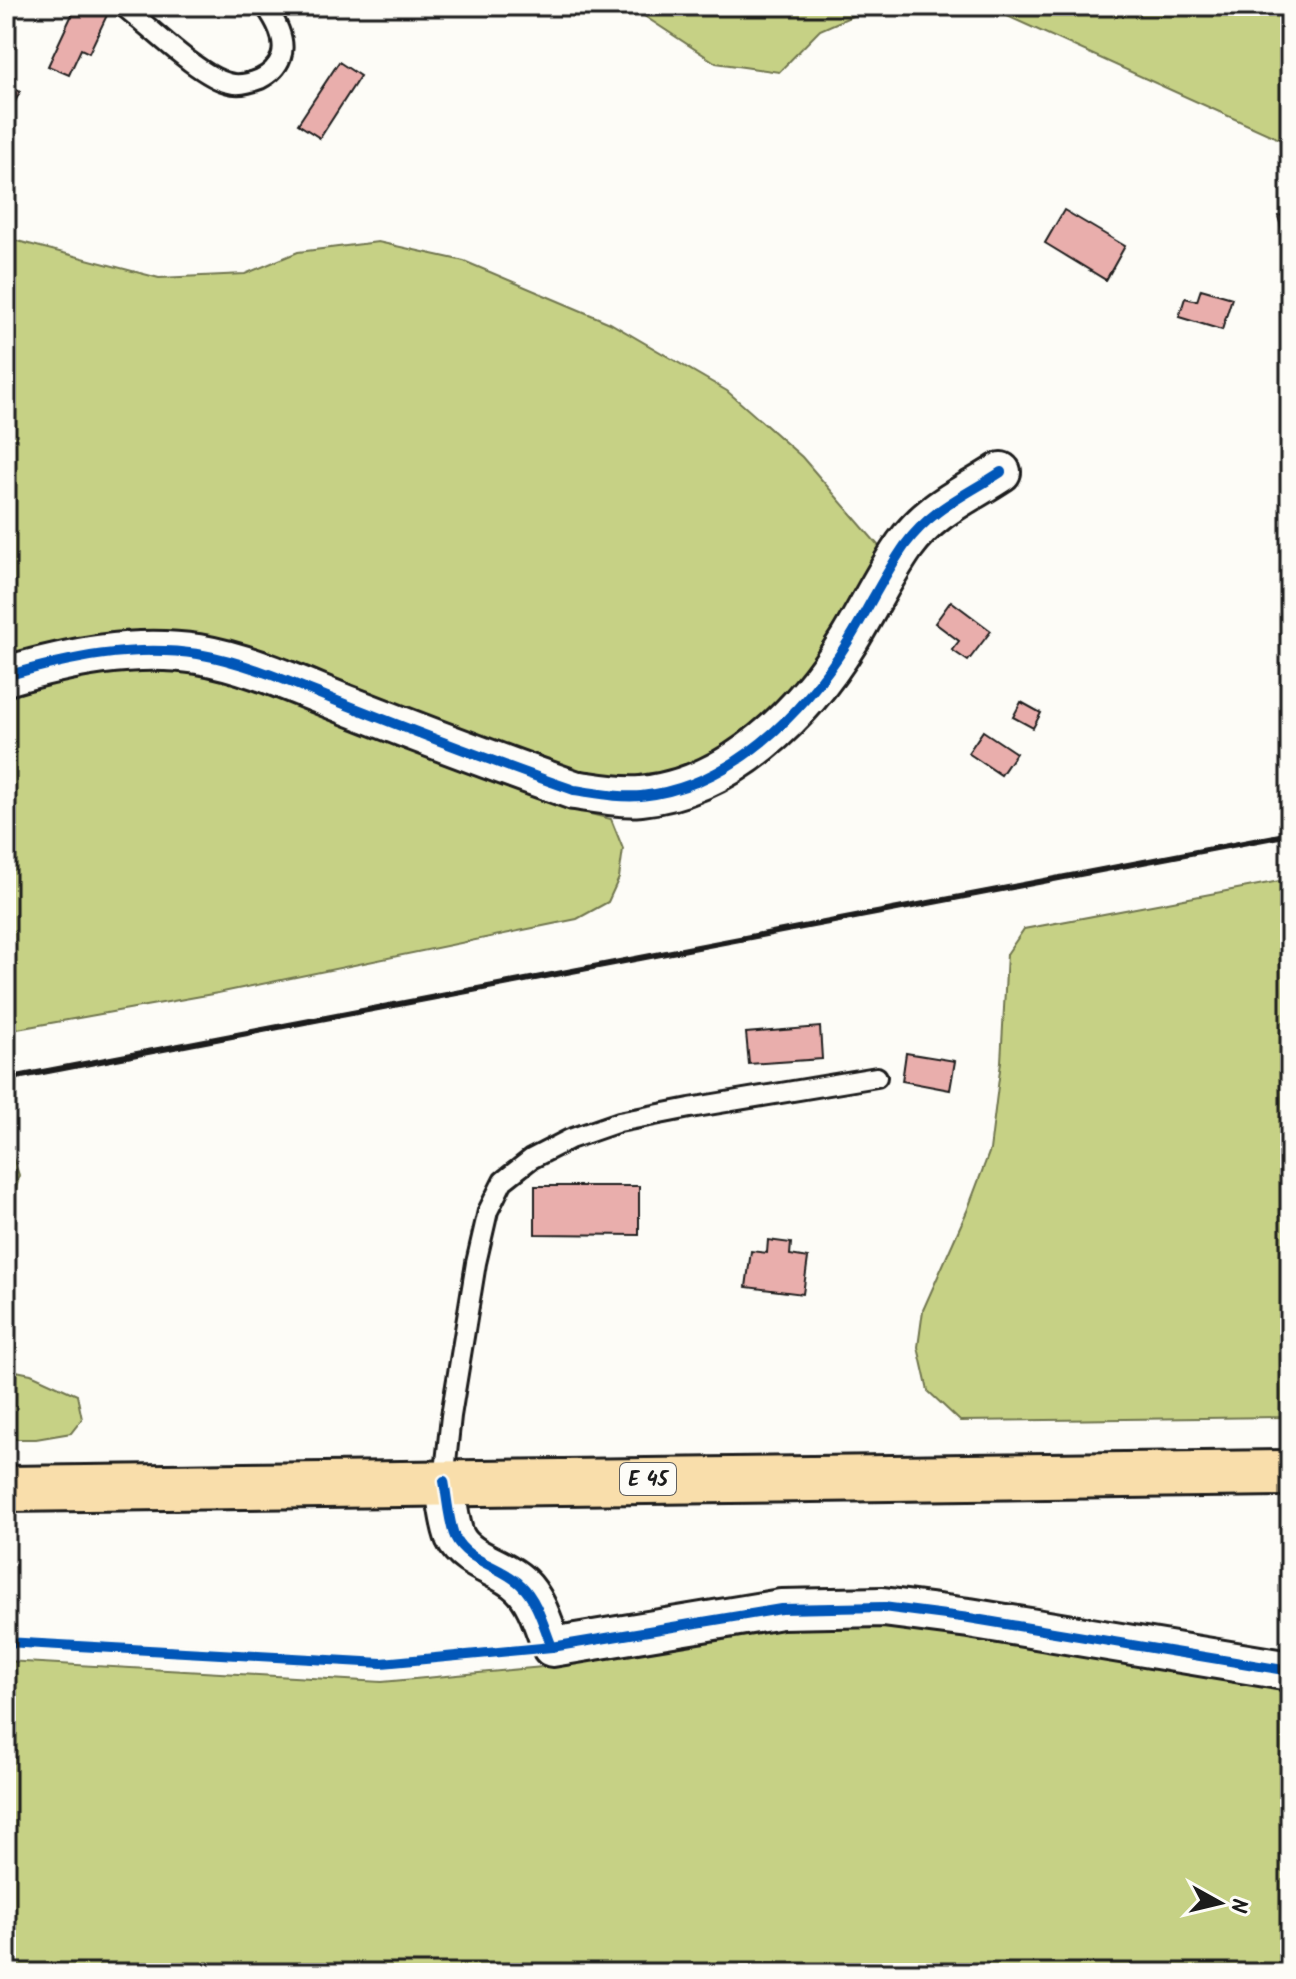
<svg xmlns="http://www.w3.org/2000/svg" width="1296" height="1979" font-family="Kalam,sans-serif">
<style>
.green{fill:#c6d185;stroke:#717650;stroke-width:2}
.building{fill:#e9aeac;stroke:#1c1c1c;stroke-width:2}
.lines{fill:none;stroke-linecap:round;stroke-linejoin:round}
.lane-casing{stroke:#1c1c1c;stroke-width:24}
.street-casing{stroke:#1c1c1c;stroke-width:44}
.highway-casing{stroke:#1c1c1c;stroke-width:50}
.lane{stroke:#fdfcf7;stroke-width:18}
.street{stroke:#fdfcf7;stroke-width:38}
.highway{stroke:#f9deab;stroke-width:44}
.rail{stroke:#1c1c1c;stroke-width:6}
.cycleway-casing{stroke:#fdfcf7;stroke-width:15}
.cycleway{stroke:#0057b8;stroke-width:10}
.labels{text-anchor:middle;stroke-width:7;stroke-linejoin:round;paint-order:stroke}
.shield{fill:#fdfcf7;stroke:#605f5e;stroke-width:2}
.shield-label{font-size:20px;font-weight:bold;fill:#1c1c1c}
</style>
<rect width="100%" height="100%" fill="#fdfcf7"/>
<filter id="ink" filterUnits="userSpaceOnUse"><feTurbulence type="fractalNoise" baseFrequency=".0125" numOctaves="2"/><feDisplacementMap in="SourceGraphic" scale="16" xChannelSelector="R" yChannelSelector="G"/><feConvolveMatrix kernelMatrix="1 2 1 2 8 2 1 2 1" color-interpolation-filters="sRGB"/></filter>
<g filter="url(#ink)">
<g class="green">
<polygon points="629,6 875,6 820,30 779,72 716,63"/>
<polygon points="985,6 1290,6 1290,144"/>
<path d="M6 238 159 278 245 274 298 252 378 242 464 261 610 323 727 391 802 457 883 551 837 637 767 724 697 768 609 782 166 632C111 633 58 639 6 655Z"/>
<polygon points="122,667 192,671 285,698 570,809 611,819 623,849 619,878 608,902 577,919 218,993 6,1031 6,694"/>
<polygon points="1290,879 1290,1417 960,1421 928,1391 918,1347 923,1310 967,1211 990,1150 1001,1062 1007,954 1024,929"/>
<polygon points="6,1137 19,1175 10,1221 6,1224"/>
<polygon points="6,1369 31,1374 77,1395 82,1419 71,1433 36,1439 6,1439"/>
<polygon points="828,1626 881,1627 966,1638 1290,1691 1290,1973 6,1973 6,1661 382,1682 554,1666 784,1629"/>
</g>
<g class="building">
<polygon points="76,6 94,6 108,13 89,53 81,49 69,75 48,66"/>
<polygon points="339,62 360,76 320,138 298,124"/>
<polygon points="6,84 20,92 6,119"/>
<polygon points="1064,210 1125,246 1106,280 1045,243"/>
<polygon points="1290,213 1290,259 1278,216"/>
<polygon points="1201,289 1232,298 1222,330 1179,317 1185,298 1197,301"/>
<polygon points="951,601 991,631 968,661 952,650 959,641 935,623"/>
<polygon points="1021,702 1041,713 1033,728 1013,717"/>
<polygon points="983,731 1016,753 1001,775 968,753"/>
<polygon points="820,1027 822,1059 749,1064 746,1033"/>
<polygon points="906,1053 955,1061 950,1090 902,1081"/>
<polygon points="535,1186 639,1186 639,1235 535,1234"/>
<polygon points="768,1240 791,1243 790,1255 808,1258 803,1294 746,1287 751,1251 767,1253"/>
</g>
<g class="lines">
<defs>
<g id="lane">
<path d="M123 6C149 26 200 77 229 83 239 86 250 83 260 79 270 74 277 68 281 57 287 40 275 19 265 6"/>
<polyline points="444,1481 451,1416 476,1263 488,1211 503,1181 531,1159 570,1139 619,1122 690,1108 877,1077"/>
</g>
<g id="street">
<path d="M6 676C68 658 133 644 198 654 251 663 303 688 352 707 426 736 500 764 574 790 596 793 619 798 641 796 731 787 804 713 849 640 868 609 884 575 905 545 932 508 965 496 1001 472"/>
<path d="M444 1481C447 1497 449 1524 455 1537 467 1562 502 1566 521 1585 537 1600 544 1627 552 1647L781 1609 883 1607 969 1618 1290 1671"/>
</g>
<polyline id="highway" points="6,1489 1290,1473"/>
</defs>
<use href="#lane" class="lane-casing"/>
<use href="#street" class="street-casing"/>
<use href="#highway" class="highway-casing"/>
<use href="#lane" class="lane"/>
<use href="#street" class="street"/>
<use href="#highway" class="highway"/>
<polyline class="rail" points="6,1079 1290,834"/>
<defs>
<g id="cycleway">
<path d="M6 676C68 658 133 644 198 654 251 663 303 688 352 707 426 736 500 764 574 790 596 793 619 798 641 796 731 787 804 713 849 640 868 609 884 575 905 545 932 508 965 496 1001 472"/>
<path d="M444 1481C447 1497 449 1524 455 1537 467 1562 502 1566 521 1585 537 1600 544 1627 552 1647"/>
<polyline points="6,1642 382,1663 552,1647 781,1609 883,1607 969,1618 1290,1671"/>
</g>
</defs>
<use href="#cycleway" class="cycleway-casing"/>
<use href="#cycleway" class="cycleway"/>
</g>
</g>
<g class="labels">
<rect class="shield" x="620" y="1463" width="56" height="32" rx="6"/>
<g class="shield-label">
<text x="648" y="1486">E 45</text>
</g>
</g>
<rect width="1296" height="1979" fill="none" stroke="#fdfcf7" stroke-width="32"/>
<rect x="16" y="16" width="1264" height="1947" fill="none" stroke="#1c1c1c" stroke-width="3" filter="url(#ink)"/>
<g transform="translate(1220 1903) rotate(98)" stroke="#fdfcf7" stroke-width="6" paint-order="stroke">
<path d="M0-6L14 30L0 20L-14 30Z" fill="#1c1c1c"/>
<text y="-12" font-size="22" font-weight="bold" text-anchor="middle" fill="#1c1c1c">N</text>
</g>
</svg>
